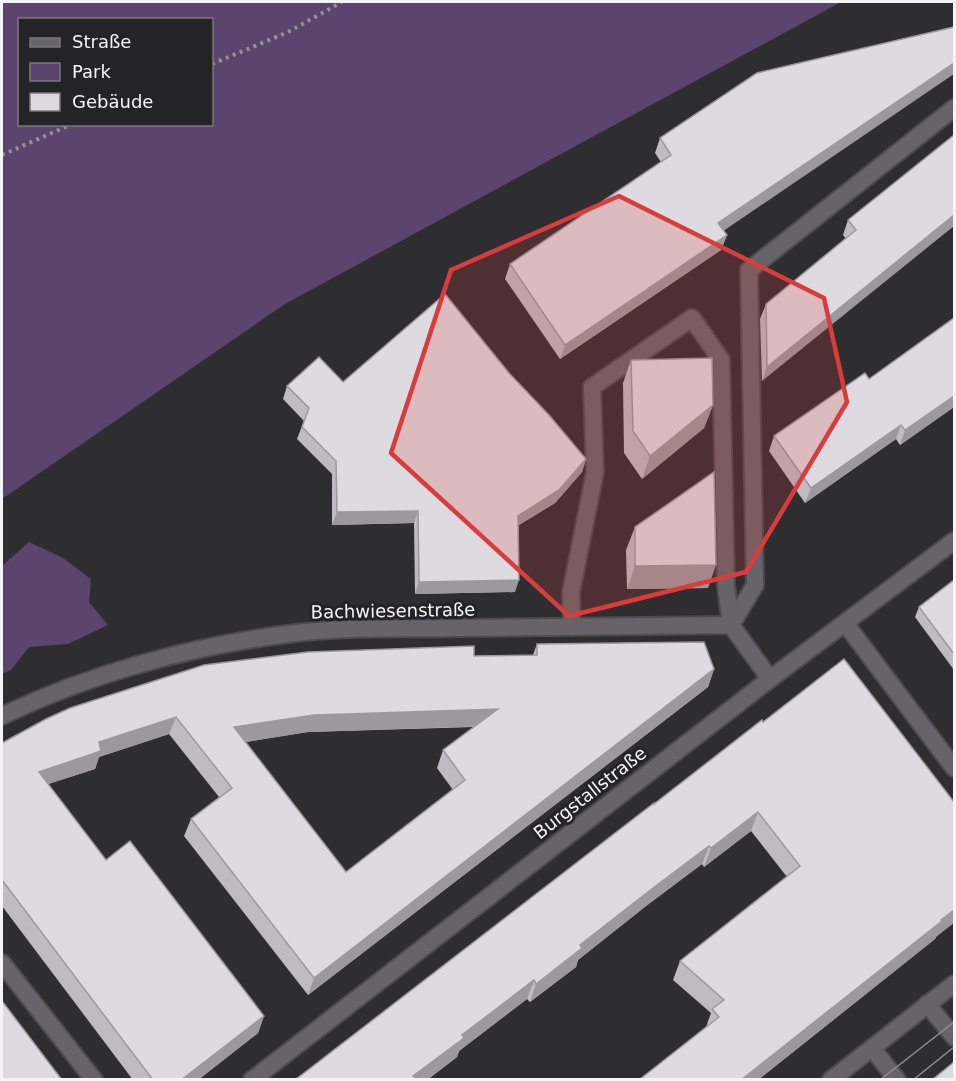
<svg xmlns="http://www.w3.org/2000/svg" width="956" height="1081" font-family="'DejaVu Sans',sans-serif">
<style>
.green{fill:#5b456f;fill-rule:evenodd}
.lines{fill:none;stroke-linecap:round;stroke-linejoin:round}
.service-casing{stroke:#4c4b4d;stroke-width:20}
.minor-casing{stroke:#4c4b4d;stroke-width:20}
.tertiary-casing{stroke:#4c4b4d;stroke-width:20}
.path{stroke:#939294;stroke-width:4;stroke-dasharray:3 4.5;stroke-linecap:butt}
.service{stroke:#666468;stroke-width:16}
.minor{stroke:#666468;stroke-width:16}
.tertiary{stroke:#666468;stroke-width:16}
.tram{stroke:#8f8e91;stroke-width:1.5}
.wall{fill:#bebcc0;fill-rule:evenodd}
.shaded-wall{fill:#9b999c}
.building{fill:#dddbdf;stroke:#9b999c;stroke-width:1.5;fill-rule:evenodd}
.marked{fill:#d93c3d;fill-opacity:0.2;stroke:#d93c3d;stroke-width:4.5;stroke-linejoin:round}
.labels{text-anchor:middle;stroke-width:6;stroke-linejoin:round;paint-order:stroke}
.street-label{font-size:18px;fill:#f5f4f6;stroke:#242326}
</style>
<rect width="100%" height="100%" fill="#2e2d30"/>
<g class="green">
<path d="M2 2H841L285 304 2 499ZM20 20H212V124H20Z"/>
<polygon points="29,542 63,558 91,579 89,602 108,625 68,644 29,647 11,670 2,674 2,566"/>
</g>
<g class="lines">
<defs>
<g id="service">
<polyline points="731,625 755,585 749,270 954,108"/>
<polyline points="572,627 571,592 595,472 592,387 692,318 721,360 726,586 731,625"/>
<polyline points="927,1004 954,1037"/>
<polyline points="872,1048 897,1080"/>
</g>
<g id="minor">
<polyline points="845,623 954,768"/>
<path d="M2 716C89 674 191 646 288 634 345 626 402 629 460 628 550 627 641 626 731 625L770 679"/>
<polyline points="2,963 94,1080"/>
<polyline points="252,1080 770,679 954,541"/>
</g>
<polyline id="tertiary" points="831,1080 954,984"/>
</defs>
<use href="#service" class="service-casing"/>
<use href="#minor" class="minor-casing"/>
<use href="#tertiary" class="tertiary-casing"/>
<g class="path">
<polyline points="212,64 288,32 342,2"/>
<polyline points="2,155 72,124"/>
</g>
<use href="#service" class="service"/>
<use href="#minor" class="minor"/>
<use href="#tertiary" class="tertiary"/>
<g class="tram">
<polyline points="880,1080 954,1022"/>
<polyline points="913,1080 954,1047"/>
</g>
</g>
<g class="wall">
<polygon points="954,135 762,381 760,319 766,304 846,239 843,235 848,220"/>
<polygon points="660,138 727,235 721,250 560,359 505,279 510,264 661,162 655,153"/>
<polygon points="954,318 954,407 900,445 896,439 805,503 769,451 774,436 869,379"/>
<polygon points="631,360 713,405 704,428 642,479 624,453 623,383"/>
<polygon points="509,373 586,459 582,472 555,503 519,525 515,592 415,594 414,523 332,525 332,474 297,439 304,421 283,399 287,386"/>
<polygon points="635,527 708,588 627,589 626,550"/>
<polygon points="954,580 954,670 915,617 919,607"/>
<path d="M537 644 714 669 708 687 308 995 184 836 191 819 219 797 169 734 99 757 95 769 48 784 106 860 264 1016 258 1033 198 1080H133L2 906V743L474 656 533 655ZM474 727 443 750 437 768 453 790 346 872 245 742 308 732Z"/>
<polygon points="762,720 936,937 935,939 758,1080 639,1080 706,1027 711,1013 673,980 680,961 787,877 751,831 704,867 702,864 646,906 578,960 576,967 530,1002 527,999 459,1051 457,1057 427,1080 654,804"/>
</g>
<g class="shaded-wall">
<polygon points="954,63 954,74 951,76 713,238 718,223"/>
<polygon points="954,215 954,226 762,381 767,367"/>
<polygon points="727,235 721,250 560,359 565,345"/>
<polygon points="954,396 954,407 900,445 905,430"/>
<polygon points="713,405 704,428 642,479 650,456"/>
<polygon points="901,425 896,439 805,503 811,488"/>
<polygon points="586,459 582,472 555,503 514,528 518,516"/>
<polygon points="418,511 414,523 332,525 337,512"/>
<polygon points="716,565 708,588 627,589 635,566"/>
<polygon points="519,580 515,592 415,594 419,582"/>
<polygon points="714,669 708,687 308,995 314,978"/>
<polygon points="498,709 492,726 308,732 228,745 234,727 314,715"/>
<polygon points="176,717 169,734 99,757 95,769 33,789 39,772 99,742"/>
<polygon points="758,812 751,831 704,867 711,848"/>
<polygon points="709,846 702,864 646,906 578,960 576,967 530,1002 536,984 580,945 653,888"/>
<polygon points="954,910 954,923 936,937 935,939 758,1080 741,1080"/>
<polygon points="534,980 527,999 459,1051 457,1057 427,1080 412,1080 413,1076 462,1035"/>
<polygon points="264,1016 258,1033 198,1080 181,1080"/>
</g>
<g class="building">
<polygon points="954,27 954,63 718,223 727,235 565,345 510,264 671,155 660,138 757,73"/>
<polygon points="954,135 954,215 767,367 766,304 856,230 848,220"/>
<polygon points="445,294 509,373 549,415 586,459 559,490 518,516 519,580 419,582 418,511 337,512 336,461 302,427 309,408 287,386 319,357 343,382"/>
<polygon points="954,318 954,396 905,430 901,425 811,488 774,436 865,373 869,379"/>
<polygon points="712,358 713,405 650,456 633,431 631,360"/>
<polygon points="714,472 716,565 635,566 635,527"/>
<polygon points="954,580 954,654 919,607"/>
<path d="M704 642 714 669 314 978 191 819 232 788 176 717 99 742 101 751 39 772 106 860 130 841 264 1016 181 1080H153L2 880V743L46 719 70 708 204 665 308 652 474 646V656L537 655V644ZM498 709 443 750 465 780 346 872 234 727 314 715Z"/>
<polygon points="844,659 954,802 954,910 941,920 942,921 741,1080 639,1080 719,1017 712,1009 724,1000 680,961 800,866 758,812 711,848 709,846 653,888 580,945 582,948 536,984 534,980 462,1035 464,1038 413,1076 418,1080 295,1080 654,803 654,804 762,720 763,722"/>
<polygon points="2,1001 62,1080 2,1080"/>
<polygon points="954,1062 954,1080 932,1080"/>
</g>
<path class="marked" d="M619 196 824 298 847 402 746 572 569 616 391 453 451 270Z"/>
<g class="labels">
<g class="street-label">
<text transform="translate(393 611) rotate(-1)" y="6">Bachwiesenstraße</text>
<text transform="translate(590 793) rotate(-38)" y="6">Burgstallstraße</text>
</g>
</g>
<rect width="956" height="1081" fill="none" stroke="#f5f4f6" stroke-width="6"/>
<rect x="18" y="18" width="195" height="108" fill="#242326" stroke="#787779" stroke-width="1.5"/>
<rect x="30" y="38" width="30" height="9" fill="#666468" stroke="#787779" stroke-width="1.5"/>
<text x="72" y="48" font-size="18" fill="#f5f4f6">Straße</text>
<rect x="30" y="63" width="30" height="18" fill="#5b456f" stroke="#787779" stroke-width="1.5"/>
<text x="72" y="78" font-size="18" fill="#f5f4f6">Park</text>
<rect x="30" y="93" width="30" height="18" fill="#dddbdf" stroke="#787779" stroke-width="1.5"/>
<text x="72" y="108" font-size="18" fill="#f5f4f6">Gebäude</text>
</svg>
